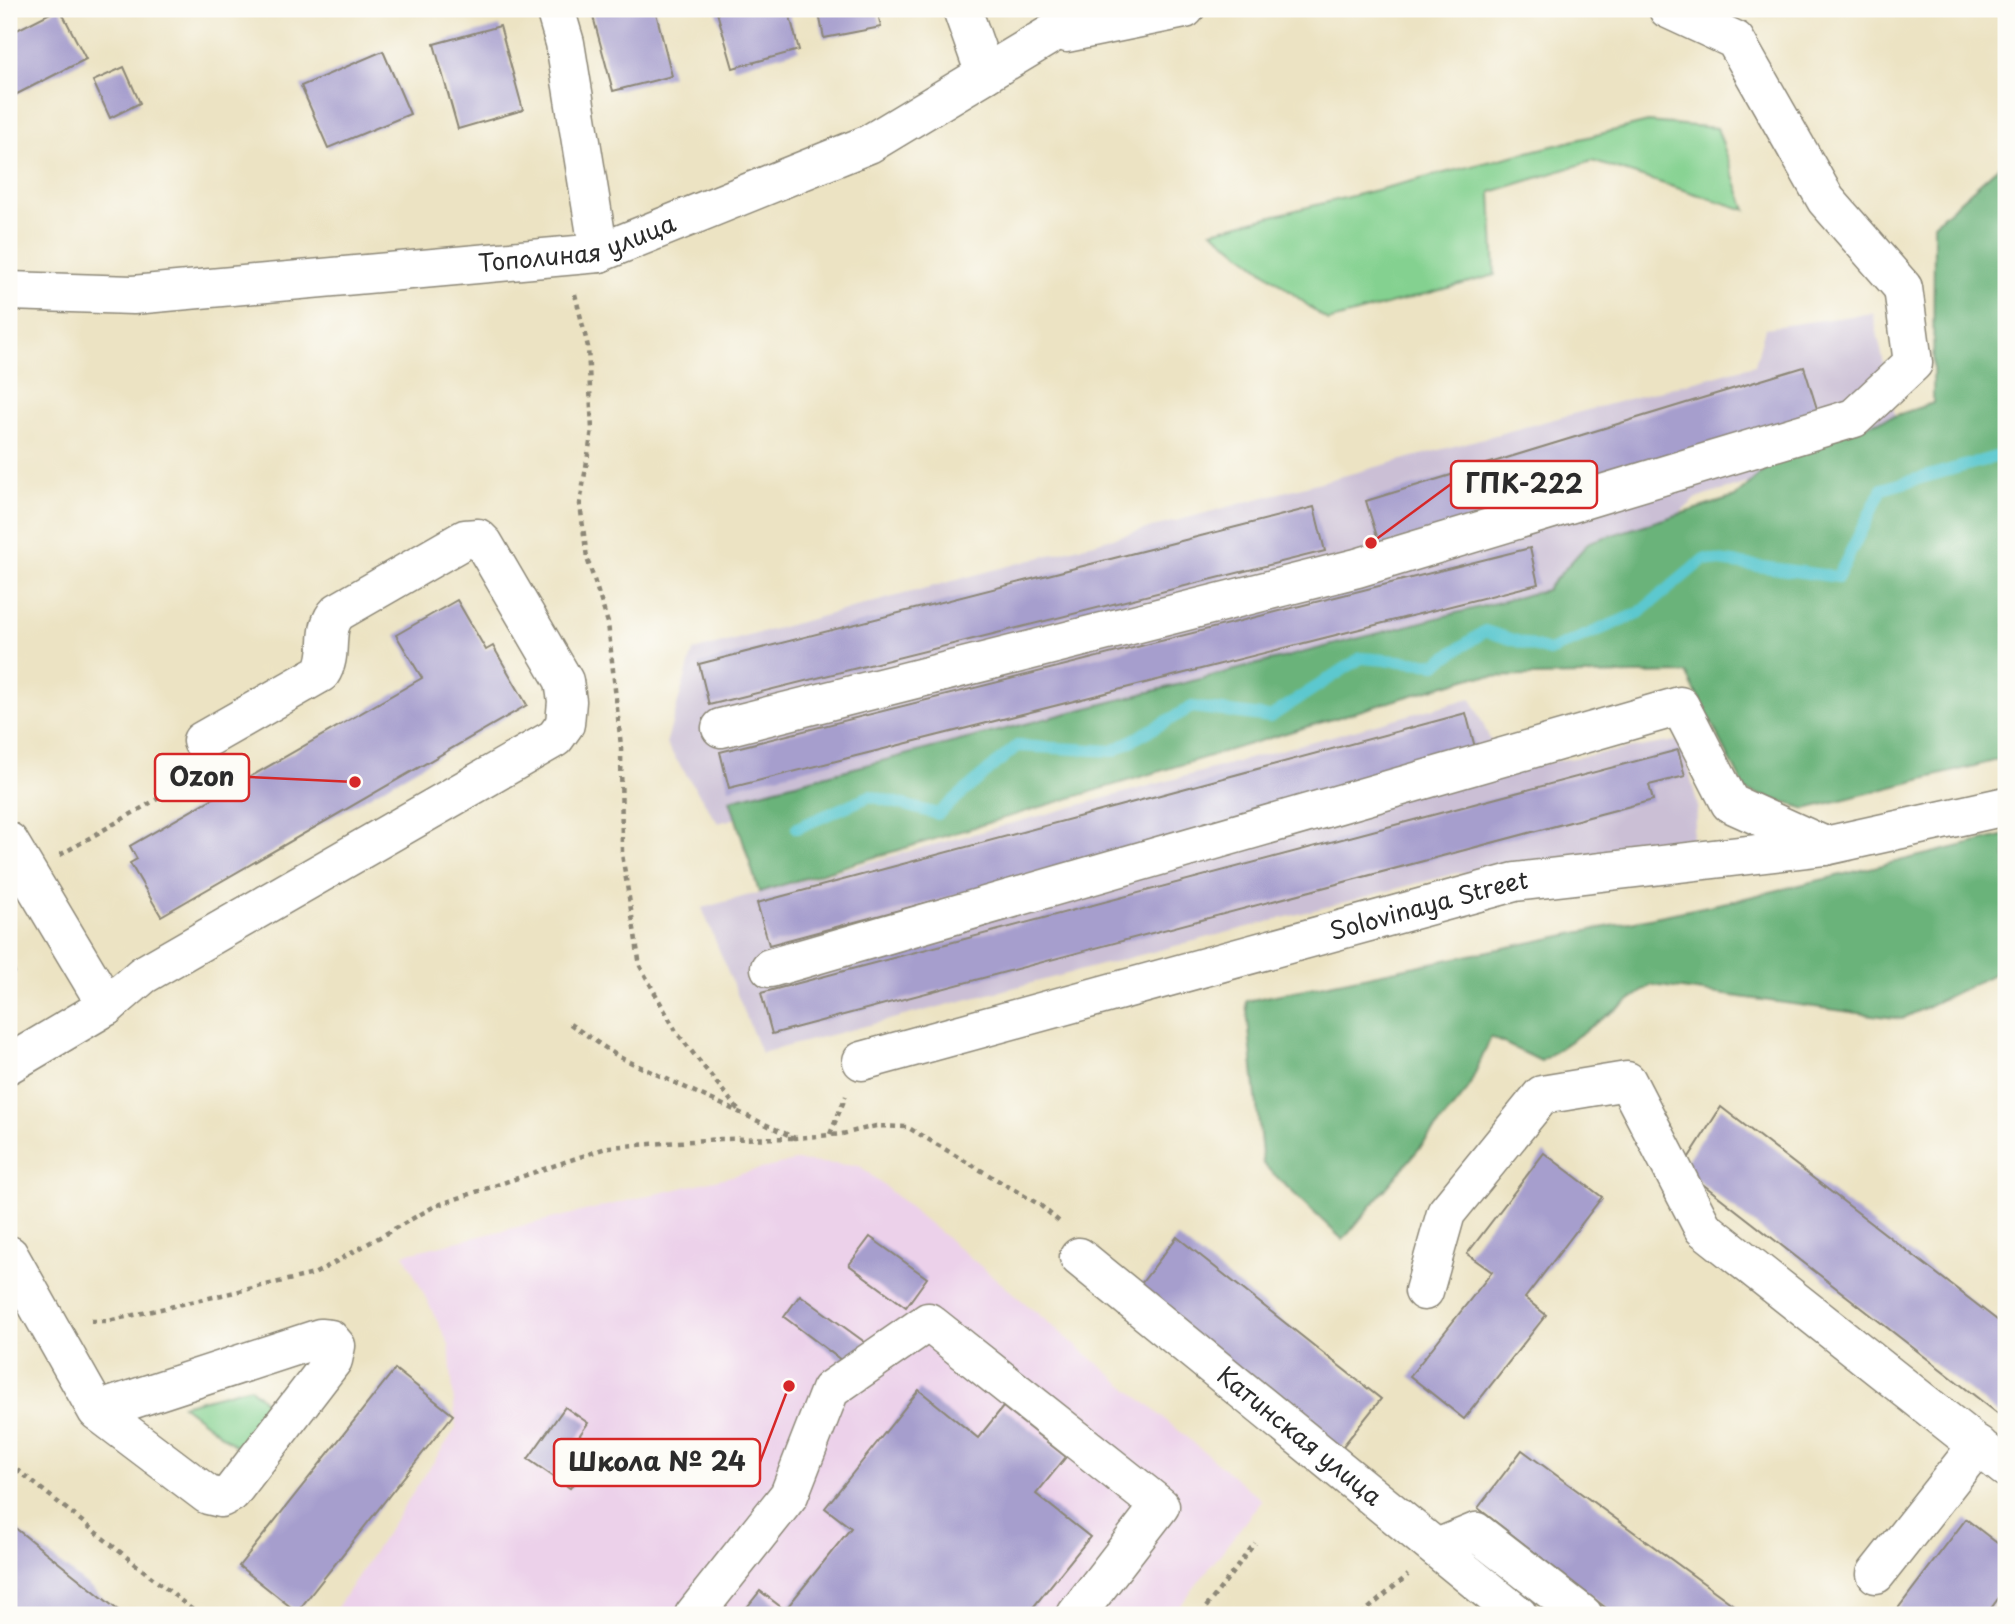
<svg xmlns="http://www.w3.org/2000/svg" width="2015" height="1624" font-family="'Playpen Sans',sans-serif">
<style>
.built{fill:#ecd1ea}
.industrial{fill:#cbbfd5}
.green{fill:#84d190;stroke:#587e5e;stroke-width:2}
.forest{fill:#6bb37a;stroke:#4b6f52;stroke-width:2}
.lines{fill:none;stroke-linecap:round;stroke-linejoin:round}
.stream{stroke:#5bc8cf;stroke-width:12}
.building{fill:#a69ecd}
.minor-casing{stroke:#8c8777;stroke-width:41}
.path{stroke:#8c8777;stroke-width:4.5;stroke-dasharray:5 5;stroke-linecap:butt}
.minor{stroke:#fff;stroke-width:38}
.labels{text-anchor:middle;stroke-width:6;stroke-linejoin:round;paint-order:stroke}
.street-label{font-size:24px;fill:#2b2b2b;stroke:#fdfcf7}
.leader{fill:none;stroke:#d62828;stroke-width:2.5}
.callout-dot{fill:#d62828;stroke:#fdfcf7;stroke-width:2.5}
.callout{fill:#fdfcf7;stroke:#d62828;stroke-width:2.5}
.callout-label{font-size:26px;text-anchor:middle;font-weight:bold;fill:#2b2b2b}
</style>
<rect width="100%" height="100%" fill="#fdfcf7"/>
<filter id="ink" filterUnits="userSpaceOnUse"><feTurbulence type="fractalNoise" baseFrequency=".0143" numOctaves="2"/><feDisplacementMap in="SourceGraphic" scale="14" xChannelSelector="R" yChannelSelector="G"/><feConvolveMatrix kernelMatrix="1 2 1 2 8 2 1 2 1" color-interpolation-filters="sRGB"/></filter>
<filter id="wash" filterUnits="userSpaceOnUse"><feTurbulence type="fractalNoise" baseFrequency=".00686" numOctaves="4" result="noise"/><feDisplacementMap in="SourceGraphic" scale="28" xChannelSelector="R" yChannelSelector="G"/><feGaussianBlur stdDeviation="1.57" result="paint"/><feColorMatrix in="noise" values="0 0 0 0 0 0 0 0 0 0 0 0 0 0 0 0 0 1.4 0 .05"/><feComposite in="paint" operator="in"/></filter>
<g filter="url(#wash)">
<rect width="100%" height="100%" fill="#ece3c3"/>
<polygon class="built" points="795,1161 860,1166 1262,1500 1173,1615 332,1615 456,1428 449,1345 404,1254"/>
<g class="industrial">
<polygon points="1873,313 1900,439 1697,498 1595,588 718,823 666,744 693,651 1755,365 1765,328"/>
<polygon points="1471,698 1504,770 1681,740 1698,807 1687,857 1578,881 1457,873 761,1053 702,908"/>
</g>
<g class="green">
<polygon points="1648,122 1717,128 1746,210 1592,161 1491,192 1495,275 1328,321 1212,231"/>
<polygon points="250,1387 269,1406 237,1447 182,1405"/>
</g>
<g class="forest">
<polygon points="2006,160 2006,758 1806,809 1746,791 1686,673 1472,677 759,892 730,800 1546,590 1589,542 1735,497 1783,453 1933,403 1934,224"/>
<polygon points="2006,835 2006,968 1902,1019 1652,985 1541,1061 1491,1037 1467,1091 1343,1240 1263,1164 1246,1001 1737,900"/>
</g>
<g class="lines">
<polyline class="stream" points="797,828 870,796 938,814 1017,746 1113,751 1192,707 1270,717 1361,658 1436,664 1485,631 1549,651 1639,613 1704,559 1838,577 1882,489 2006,454"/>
</g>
<g id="blocks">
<g class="building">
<polygon points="58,9 60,9 86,59 9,98 9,34"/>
<polygon points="591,9 655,9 672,76 613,91"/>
<polygon points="716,9 788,9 799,50 733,68"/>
<polygon points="818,9 877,9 881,27 824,38"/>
<polygon points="500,26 523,110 458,129 434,44"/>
<polygon points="383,51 410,114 328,148 301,86"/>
<polygon points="124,67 140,103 110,118 93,81"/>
<polygon points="1804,367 1818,412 1380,546 1366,501"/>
<polygon points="1314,507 1325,551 709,705 699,664"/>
<polygon points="1530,548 1538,584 729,788 720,752"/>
<polygon points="457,600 486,650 493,646 527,705 161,916 130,863 137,859 130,846 422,678 396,635"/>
<polygon points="1466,713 1477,755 769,945 757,903"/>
<polygon points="1678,750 1685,776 1649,785 1653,800 772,1034 761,993"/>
<polygon points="9,961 15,972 9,976"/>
<polygon points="1721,1107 2006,1327 2006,1420 1682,1168"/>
<polygon points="1544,1153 1602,1197 1525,1298 1546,1315 1464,1419 1410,1376 1492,1272 1467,1254"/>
<polygon points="870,1237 927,1278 906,1307 849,1265"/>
<polygon points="1177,1237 1381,1399 1335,1456 1134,1293"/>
<polygon points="800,1295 866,1343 849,1366 784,1317"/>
<polygon points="395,1369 453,1415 297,1612 239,1566"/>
<polygon points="919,1390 978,1438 1003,1407 1066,1457 1036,1494 1090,1537 1027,1615 741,1615 760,1591 785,1610 851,1528 825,1508"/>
<polygon points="565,1407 588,1423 573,1445 592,1458 570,1488 528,1459"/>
<polygon points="1522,1450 1747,1615 1615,1615 1478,1508"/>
<polygon points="1966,1519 2006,1550 2006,1588 1986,1615 1893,1615"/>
<polygon points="9,1523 124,1615 9,1615"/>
</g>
</g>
</g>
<g filter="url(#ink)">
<use href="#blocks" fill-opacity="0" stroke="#8c8777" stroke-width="2"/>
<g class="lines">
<defs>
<g id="minor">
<polyline points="555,9 565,43 599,253"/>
<polyline points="962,9 985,74"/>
<polyline points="1067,33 1185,9"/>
<path id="s1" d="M9 291 133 295 599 253 869 144 1093 9"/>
<polyline points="721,728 1357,568 1854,418 1913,363 1903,288 1826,200 1735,40 1668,9"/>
<polyline points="9,842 107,1006 9,1064"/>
<polyline points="770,968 1680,706 1730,803 1825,846"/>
<path d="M107 1006 143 975 555 738 565 724 567 701 564 681 484 544 478 538 465 539 338 612C321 629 334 654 321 673L202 741"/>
<path id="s2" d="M862 1061 1515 882 1825 846 2006 806"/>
<polyline points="9,1255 97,1411 208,1495 221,1498 231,1493 333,1360 336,1346 330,1339 320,1338 97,1411"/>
<path id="s3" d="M1079 1257 1518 1615"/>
<polyline points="1424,1291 1446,1213 1542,1095 1627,1081 1703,1228 2006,1468"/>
<polyline points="1437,1548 1476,1532 1583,1615"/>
<polyline points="1876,1574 1978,1445"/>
<polyline points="694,1615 789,1495 830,1390 928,1322 1160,1506 1076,1615"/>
</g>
</defs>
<use href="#minor" class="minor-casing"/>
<g class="path">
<polyline points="575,294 588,347 592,430 580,504 587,558 608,623 621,746 622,854 640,966 677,1033 739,1111"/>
<polyline points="60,855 192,779"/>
<polyline points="570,1024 619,1057 795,1138 842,1134 876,1126 907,1127 1040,1205 1062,1224"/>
<polyline points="830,1134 846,1096"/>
<polyline points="91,1321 108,1321 314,1274 435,1206 609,1147 720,1139 795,1138"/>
<polyline points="9,1463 199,1615"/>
<polyline points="1200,1615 1255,1543"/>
<polyline points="1361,1615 1408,1575"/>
</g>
<use href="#minor" class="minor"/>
</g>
</g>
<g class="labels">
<g class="street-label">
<text dy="8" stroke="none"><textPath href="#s1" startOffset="572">Тополиная улица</textPath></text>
<text dy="8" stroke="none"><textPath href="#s2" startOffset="588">Solovinaya Street</textPath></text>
<text dy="8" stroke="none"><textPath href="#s3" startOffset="284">Катинская улица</textPath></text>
</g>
</g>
<path class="leader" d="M1371 543L1451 484M355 782L249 777M789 1386L760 1462"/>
<g class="callout-dot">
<circle cx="1371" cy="543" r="7"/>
<circle cx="355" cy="782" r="7"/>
<circle cx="789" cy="1386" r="7"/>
</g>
<g class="callout">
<rect x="1451" y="461" width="146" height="47" rx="7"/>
<rect x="155" y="754" width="94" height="47" rx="7"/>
<rect x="554" y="1439" width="206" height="47" rx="7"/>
</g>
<g class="callout-label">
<text x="1524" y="493">ГПК-222</text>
<text x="202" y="786">Ozon</text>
<text x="657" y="1471">Школа № 24</text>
</g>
<rect width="2015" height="1624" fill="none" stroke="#fdfcf7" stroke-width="35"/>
</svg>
